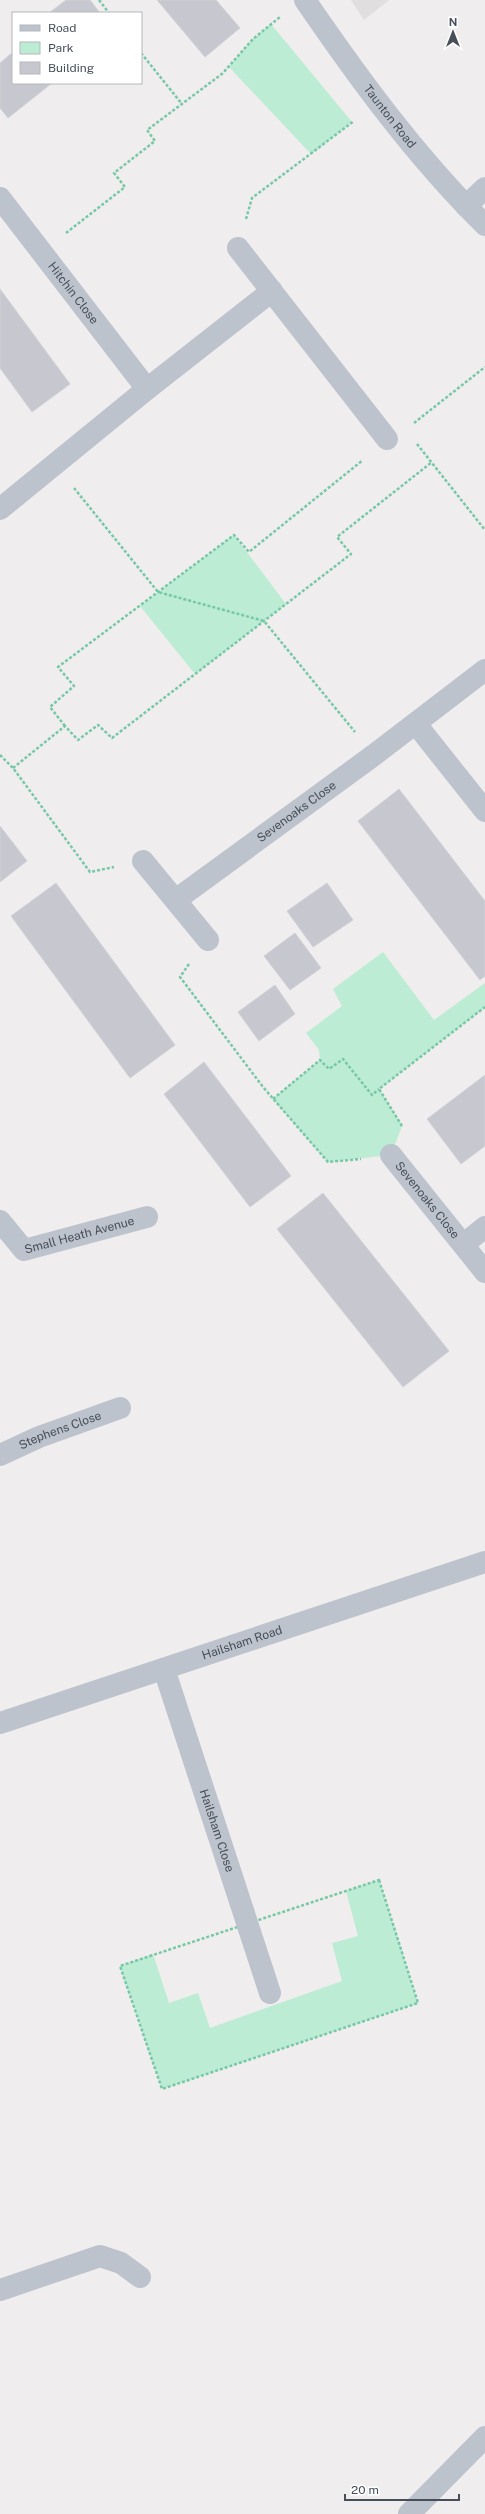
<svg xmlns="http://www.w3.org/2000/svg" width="485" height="2514" font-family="'Public Sans',sans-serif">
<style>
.education{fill:#e0dede}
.green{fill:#bcecd3}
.building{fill:#c7c8cf;stroke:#d1d2d8}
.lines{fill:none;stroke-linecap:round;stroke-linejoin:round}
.path{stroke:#76c8a7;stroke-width:2.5;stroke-dasharray:3 2;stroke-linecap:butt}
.street{stroke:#bcc3cc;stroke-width:22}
.labels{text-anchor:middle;stroke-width:4;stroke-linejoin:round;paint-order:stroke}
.street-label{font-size:12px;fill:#464e59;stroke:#fff}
</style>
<rect width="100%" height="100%" fill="#efeded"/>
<polygon class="education" points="351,0 389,0 364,20"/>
<g class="green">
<polygon points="271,24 352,122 311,154 229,67 253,39"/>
<polygon points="234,535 286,604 195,674 140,606"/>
<polygon points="383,952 434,1020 485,983 485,1007 379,1089 402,1126 391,1155 328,1162 273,1099 320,1060 319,1050 306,1033 342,1006 333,989"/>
<polygon points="379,1880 418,2003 162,2089 120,1966 153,1954 169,2003 198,1993 210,2028 342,1981 332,1943 358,1936 346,1891"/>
</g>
<g class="building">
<polygon points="66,0 90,0 100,13 49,13"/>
<polygon points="157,0 216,0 240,28 205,57"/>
<polygon points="13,52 13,83 52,83 8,118 0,108 0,63"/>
<polygon points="0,289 70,384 32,412 0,368"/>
<polygon points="399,789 485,901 485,976 480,980 358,821"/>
<polygon points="0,826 27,861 0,882"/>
<polygon points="56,883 175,1045 130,1078 11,916"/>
<polygon points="327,883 353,920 313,947 287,911"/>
<polygon points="295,933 321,968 290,990 264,956"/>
<polygon points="275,985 295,1014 259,1041 238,1012"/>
<polygon points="204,1062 291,1176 250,1207 164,1094"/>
<polygon points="485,1075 485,1146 461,1164 427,1119"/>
<polygon points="323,1193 449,1351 403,1387 277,1229"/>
</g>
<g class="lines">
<g class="path">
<polyline points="99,0 109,13"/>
<polyline points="141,53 182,104"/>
<polyline points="246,219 252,198 354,121"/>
<polyline points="66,233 125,187 114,173 155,141 147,130 223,73 253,39 280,17"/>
<polyline points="414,423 485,367"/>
<polyline points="417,444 485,530"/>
<polyline points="74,488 158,592 264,621 355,732"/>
<polyline points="65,726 50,707 74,686 58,667 234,535 249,552 363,460"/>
<polyline points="0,755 13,768 90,872 114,867"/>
<polyline points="13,768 65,726 78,740 98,725 112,738 351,554 337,537 432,462"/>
<polyline points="189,964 180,977 263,1087 328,1162 361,1159"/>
<polyline points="273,1099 320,1060 329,1069 343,1059 372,1095 379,1089"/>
<polyline points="402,1126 379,1089 485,1007"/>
<polygon points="379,1880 418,2003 162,2089 120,1966"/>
</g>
<g class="street">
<path id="s1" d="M305 0C359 79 417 158 485 225"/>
<path id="s2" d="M0 198 147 389"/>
<polyline points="466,206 485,188"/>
<polyline points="238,248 387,439"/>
<polyline points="0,509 147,389 272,291"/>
<polyline points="416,724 485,811"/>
<polyline points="143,861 208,940"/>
<path id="s3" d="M177 899 374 755 485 670"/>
<path id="s4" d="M391 1155 485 1272"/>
<path id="s5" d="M0 1221 24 1250 147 1217"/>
<polyline points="464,1244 485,1227"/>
<path id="s6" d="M0 1455 39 1437 120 1408"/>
<path id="s7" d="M164 1669 270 1993"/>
<path id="s8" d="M0 1723 485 1562"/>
<polyline points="0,2290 100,2256 121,2263 140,2277"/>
<polyline points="409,2514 485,2437"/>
</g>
</g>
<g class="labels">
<g class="street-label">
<text dy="4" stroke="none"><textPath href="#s1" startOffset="144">Taunton Road</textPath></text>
<text dy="4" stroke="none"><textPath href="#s2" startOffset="120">Hitchin Close</textPath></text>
<text dy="4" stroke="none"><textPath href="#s3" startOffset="148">Sevenoaks Close</textPath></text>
<text dy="4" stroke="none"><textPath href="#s4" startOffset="58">Sevenoaks Close</textPath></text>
<text dy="4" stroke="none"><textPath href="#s5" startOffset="95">Small Heath Avenue</textPath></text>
<text dy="4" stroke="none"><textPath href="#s6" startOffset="65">Stephens Close</textPath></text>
<text dy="4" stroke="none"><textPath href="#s8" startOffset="255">Hailsham Road</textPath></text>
<text dy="4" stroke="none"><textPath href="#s7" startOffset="170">Hailsham Close</textPath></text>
</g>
</g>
<rect x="12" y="12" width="130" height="72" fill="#ffffff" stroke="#b5b8bd"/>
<rect x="20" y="25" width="20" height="6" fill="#bcc3cc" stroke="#b5b8bd"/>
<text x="48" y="32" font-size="12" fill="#464e59">Road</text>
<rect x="20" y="42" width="20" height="12" fill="#bcecd3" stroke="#b5b8bd"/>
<text x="48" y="52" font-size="12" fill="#464e59">Park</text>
<rect x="20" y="62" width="20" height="12" fill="#c7c8cf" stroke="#b5b8bd"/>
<text x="48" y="72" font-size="12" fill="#464e59">Building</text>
<g transform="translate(453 32)" stroke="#ffffff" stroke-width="3" paint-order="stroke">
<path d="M0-3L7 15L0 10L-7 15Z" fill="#464e59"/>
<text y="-6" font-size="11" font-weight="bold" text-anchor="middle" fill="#464e59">N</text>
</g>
<path d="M345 2494v6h114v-6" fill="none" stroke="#464e59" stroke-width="2"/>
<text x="351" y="2494" font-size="12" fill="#464e59" stroke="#ffffff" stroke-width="3" paint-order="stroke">20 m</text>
</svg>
